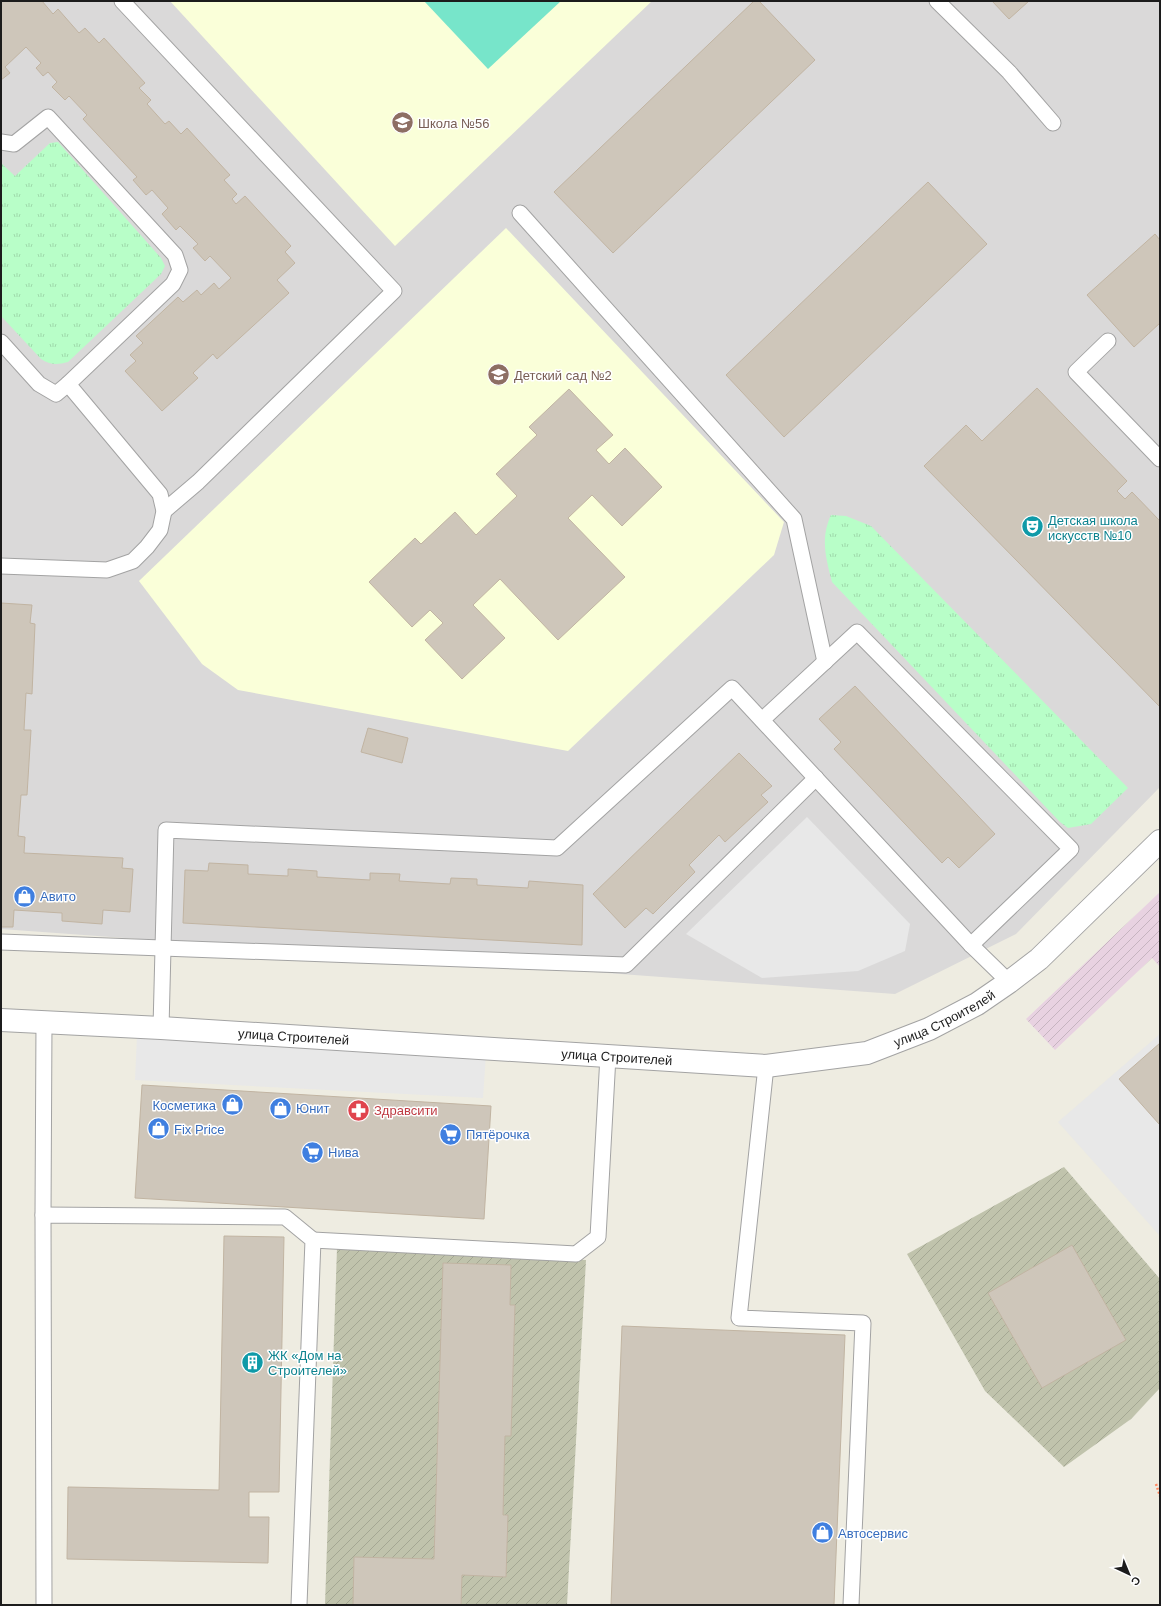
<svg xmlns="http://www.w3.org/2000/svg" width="1161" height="1606" font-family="Arial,sans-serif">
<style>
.residential{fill:#dad9d9}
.industrial{fill:url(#industrial-furrows)}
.education{fill:#faffd9}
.construction{fill:url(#construction-furrows)}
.park{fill:url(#park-tufts)}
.pitch{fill:#77e5ca}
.parking{fill:#e8e8e8}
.building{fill:#cec6ba;stroke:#c1b4a2}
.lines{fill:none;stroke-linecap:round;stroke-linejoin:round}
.service-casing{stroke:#a3a3a3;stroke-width:17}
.minor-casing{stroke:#a3a3a3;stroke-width:24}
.path{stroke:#ff8861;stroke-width:2.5;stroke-dasharray:2 2;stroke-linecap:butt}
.service{stroke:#fff;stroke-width:15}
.minor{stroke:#fff;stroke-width:22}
.labels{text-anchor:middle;stroke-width:3;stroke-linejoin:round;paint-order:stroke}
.education-label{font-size:13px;fill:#785e54;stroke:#fff;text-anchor:start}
.culture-label{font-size:13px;fill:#0d838f;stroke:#fff;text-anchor:start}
.shop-label{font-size:13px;fill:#366cbe;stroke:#fff;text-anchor:start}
.street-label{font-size:13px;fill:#1c1c1c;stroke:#fff}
.health-label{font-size:13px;fill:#be3a42;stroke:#fff;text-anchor:start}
</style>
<defs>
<pattern id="industrial-furrows" width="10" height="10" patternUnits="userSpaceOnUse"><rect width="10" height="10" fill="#e8d2e1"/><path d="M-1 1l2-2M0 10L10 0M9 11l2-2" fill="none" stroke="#c6b4c0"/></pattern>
<pattern id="construction-furrows" width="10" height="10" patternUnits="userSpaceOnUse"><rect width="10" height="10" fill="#c0c3ac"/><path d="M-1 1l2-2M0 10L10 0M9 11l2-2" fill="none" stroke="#a4a793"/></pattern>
<pattern id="park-tufts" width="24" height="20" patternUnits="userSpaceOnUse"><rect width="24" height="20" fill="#b8fec8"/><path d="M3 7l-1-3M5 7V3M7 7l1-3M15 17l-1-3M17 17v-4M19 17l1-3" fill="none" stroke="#9ed9ab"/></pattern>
</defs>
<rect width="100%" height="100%" fill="#eeece1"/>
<polygon class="residential" points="1,1 1160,1 1160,787 1016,934 895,994 1,929"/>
<polygon class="industrial" points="1160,892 1160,967 1152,958 1055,1050 1026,1019"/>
<g class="education">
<polygon points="170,1 652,1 395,246"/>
<polygon points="506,228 784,522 774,555 568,751 238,690 202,664 139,581"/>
</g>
<g class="construction">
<polygon points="1064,1167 1160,1279 1160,1388 1131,1419 1064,1467 985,1391 907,1254"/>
<polygon points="337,1248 586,1260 567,1605 325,1605"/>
</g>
<g class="park">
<path d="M58 142 161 258 165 266 161 274 68 362C57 365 50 365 41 359L1 316V163L15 176 50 143Z"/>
<path d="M831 515 846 516 871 526 1128 788 1091 824 1068 828 1060 822 832 582C826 558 820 539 831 515Z"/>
</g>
<polygon class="pitch" points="424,1 561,1 488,69"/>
<g class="parking">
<polygon points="807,817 910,924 905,951 858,971 762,978 686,934"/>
<polygon points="1160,1034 1160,1236 1058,1122"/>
<polygon points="137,1036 486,1054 483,1098 135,1080"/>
</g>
<g class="building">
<polygon points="1,1 42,1 53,14 58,9 79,33 85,28 99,43 104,38 145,83 139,88 151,100 147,104 165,124 169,121 181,134 187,128 230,175 224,180 237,194 232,199 236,204 245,196 291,246 285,252 295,263 277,280 289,293 217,359 213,354 193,373 198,378 162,411 125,371 136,361 130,355 143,343 136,336 178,297 183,302 197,290 201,295 214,283 219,289 231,278 210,256 205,261 193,248 198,244 180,226 176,230 162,214 168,208 152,190 146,195 133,180 137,177 83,119 87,115 69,96 65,100 52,87 57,82 48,72 43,76 36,68 41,63 26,47 5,67 10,73 1,80"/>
<polygon points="754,1 759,1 815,60 613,253 554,192"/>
<polygon points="992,1 1029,1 1009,19"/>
<polygon points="928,182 987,244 784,437 726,375"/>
<polygon points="1155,234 1160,240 1160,323 1134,347 1087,295"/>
<polygon points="1037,388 1127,481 1117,491 1125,499 1132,492 1160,521 1160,707 924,466 966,425 982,441"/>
<polygon points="569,389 613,435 596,450 609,464 625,448 662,487 622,526 592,495 568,518 625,577 558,640 500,579 473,605 505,638 462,679 425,640 443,623 430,610 412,627 369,582 415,538 421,544 455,512 476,535 517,496 496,474 537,435 529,427"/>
<polygon points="1,603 32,605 30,623 35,624 32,694 26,693 24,730 31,730 27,795 21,795 18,836 25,837 24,853 123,858 122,868 133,869 130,912 103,910 102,924 62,921 62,913 14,910 13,927 1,927"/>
<polygon points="855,686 995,834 959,868 948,857 942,863 834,749 841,742 819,719"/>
<polygon points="368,728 408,738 402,763 361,752"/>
<polygon points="739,753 772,786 761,795 768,802 725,842 719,835 689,865 695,872 653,914 646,908 625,928 593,894"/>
<polygon points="209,863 248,865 248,874 288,876 288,869 317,871 317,877 370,880 370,873 400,874 399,881 450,884 451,878 477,879 477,885 528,888 529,881 583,885 582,945 183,923 185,870 208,871"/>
<polygon points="1160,1043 1160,1123 1159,1124 1119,1079"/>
<polygon points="142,1085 491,1106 484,1219 135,1198"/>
<polygon points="224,1236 284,1237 279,1492 249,1492 249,1517 269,1517 268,1563 67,1559 68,1487 219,1490"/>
<polygon points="1072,1245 1126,1340 1042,1388 988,1293"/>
<polygon points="443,1263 511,1265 510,1305 515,1305 511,1436 505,1436 503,1515 508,1515 506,1577 462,1575 461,1605 353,1605 354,1557 434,1559"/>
<polygon points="622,1326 845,1335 834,1605 611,1605"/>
</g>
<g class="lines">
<defs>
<g id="service">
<polyline points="122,1 394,291 198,482 164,511"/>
<polyline points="937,1 1009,72 1053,123"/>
<polyline points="1,142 14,144 48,117 175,255 180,270 173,284 68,384 160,494 164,511 160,530 147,547 133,561 107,570 1,566"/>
<polyline points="520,213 794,519 825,662"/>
<polyline points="1108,341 1076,372 1160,459"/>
<polyline points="1,342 39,384 56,394 68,384"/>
<polyline points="762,720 857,632 1071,849 971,945"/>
<polyline points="1,942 626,965 816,778"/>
<polyline points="161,1028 166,830 557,848 732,688 971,945 1009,982"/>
<polyline points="766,1066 739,1318 863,1323 851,1605"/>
<polyline points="43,1215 44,1022"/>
<polyline points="313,1240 576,1254 598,1237 608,1056"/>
<polyline points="44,1605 43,1215 285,1217 313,1240 299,1605"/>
</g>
<g id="minor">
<path id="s1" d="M1 1020 161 1028 766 1066 867 1053 929 1029 977 1004 1009 982 1039 959 1160 841"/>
</g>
</defs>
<use href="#service" class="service-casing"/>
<use href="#minor" class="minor-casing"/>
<polyline class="path" points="1156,1484 1160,1496"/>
<use href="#service" class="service"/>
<use href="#minor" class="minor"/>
</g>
<defs>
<symbol id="school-disc" viewBox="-11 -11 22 22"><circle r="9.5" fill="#8d6e63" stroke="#fff"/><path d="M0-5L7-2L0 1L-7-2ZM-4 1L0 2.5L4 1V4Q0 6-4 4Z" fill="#fff"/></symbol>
<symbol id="theatre-disc" viewBox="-11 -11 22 22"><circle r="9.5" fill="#0f9aa8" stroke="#fff"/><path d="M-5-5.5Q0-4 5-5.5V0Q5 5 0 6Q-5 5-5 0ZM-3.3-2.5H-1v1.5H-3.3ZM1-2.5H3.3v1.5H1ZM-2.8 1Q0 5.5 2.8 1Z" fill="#fff"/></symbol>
<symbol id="shop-disc" viewBox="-11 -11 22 22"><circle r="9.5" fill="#3f7fe0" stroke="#fff"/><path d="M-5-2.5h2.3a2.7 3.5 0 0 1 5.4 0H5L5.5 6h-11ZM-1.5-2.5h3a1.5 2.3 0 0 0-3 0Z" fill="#fff"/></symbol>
<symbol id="pharmacy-disc" viewBox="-11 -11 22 22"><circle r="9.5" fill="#e0444e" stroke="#fff"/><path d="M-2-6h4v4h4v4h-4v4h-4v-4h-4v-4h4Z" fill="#fff"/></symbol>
<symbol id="supermarket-disc" viewBox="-11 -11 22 22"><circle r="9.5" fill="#3f7fe0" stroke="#fff"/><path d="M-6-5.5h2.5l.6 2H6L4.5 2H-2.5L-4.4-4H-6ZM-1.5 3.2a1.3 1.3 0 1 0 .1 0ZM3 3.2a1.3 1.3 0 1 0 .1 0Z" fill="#fff"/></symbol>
<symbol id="building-disc" viewBox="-11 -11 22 22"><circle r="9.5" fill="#0f9aa8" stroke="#fff"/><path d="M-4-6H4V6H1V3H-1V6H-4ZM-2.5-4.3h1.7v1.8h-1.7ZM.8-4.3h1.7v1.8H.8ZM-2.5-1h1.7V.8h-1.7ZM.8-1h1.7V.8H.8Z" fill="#fff"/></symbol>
</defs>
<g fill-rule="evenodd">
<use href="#school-disc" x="390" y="110" width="25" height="25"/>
<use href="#school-disc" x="486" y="362" width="25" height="25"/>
<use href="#theatre-disc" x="1020" y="514" width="25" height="25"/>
<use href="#shop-disc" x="12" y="884" width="25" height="25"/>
<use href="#shop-disc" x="220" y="1092" width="25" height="25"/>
<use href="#shop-disc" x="268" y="1096" width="25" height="25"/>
<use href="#pharmacy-disc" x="346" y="1098" width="25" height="25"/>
<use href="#shop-disc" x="146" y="1116" width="25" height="25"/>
<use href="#supermarket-disc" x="438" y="1122" width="25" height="25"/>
<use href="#supermarket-disc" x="300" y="1140" width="25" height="25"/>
<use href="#building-disc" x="240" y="1350" width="25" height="25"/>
<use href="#shop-disc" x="810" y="1520" width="25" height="25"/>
</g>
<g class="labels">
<g class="education-label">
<text x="418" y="128">Школа №56</text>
<text x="514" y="380">Детский сад №2</text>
</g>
<g class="culture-label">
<text x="1048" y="525">Детская школа<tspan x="1048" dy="15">искусств №10</tspan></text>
<text x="268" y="1360">ЖК «Дом на<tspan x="268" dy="15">Строителей»</tspan></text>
</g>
<g class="shop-label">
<text x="40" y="901">Авито</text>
<text x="216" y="1110" text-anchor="end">Косметика</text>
<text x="296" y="1113">Юнит</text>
<text x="174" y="1134">Fix Price</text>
<text x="466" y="1139">Пятёрочка</text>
<text x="328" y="1157">Нива</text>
<text x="838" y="1538">Автосервис</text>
</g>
<g class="street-label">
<text dy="5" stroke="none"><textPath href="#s1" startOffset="953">улица Строителей</textPath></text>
<text dy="5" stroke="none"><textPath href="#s1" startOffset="293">улица Строителей</textPath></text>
<text dy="5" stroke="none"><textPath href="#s1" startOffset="617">улица Строителей</textPath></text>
</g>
<g class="health-label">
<text x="374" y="1115">Здравсити</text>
</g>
</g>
<rect width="1161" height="1606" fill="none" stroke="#1c1c1c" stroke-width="4"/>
<g transform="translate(1129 1574) rotate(136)" stroke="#ffffff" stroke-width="3" paint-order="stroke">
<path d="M0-3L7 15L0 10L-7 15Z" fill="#1c1c1c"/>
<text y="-6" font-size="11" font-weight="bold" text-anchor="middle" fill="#1c1c1c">С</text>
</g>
</svg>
